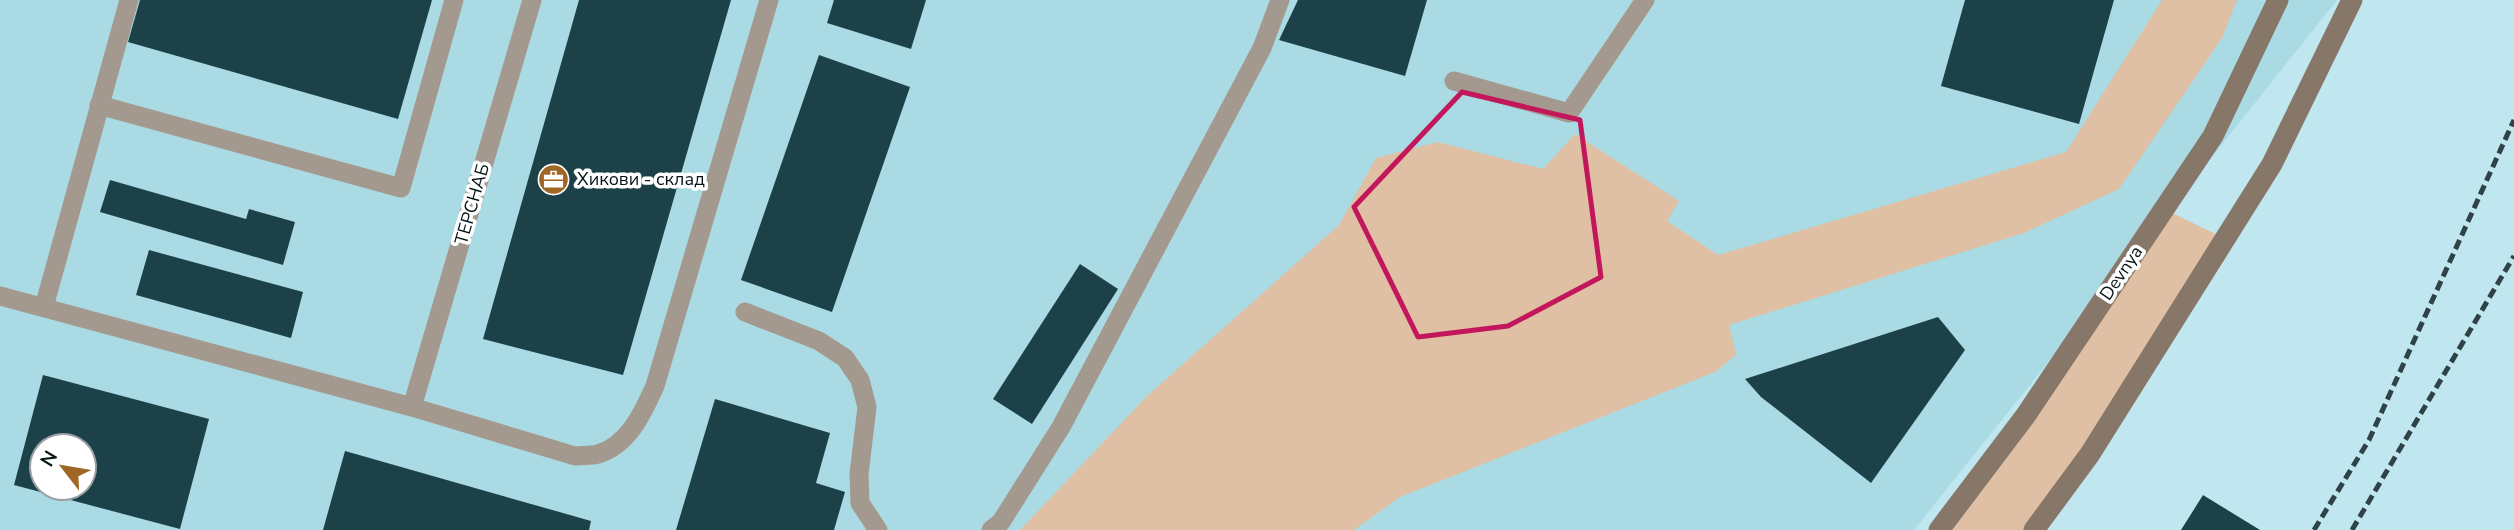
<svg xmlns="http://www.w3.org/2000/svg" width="2514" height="530" font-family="'Nunito Sans',sans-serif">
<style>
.built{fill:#aadae3;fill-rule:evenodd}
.green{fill:#dfc0a4}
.building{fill:#1d4148;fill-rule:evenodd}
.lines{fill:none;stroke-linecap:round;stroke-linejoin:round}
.lane{stroke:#a4998f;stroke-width:19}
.secondary{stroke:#877769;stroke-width:21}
.rail{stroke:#2f4246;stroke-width:5;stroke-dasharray:10 5;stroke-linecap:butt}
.marked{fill:none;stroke:#c2185b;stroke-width:5;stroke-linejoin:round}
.labels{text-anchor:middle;stroke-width:7;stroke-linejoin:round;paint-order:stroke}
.poi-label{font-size:18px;fill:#061417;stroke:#fff;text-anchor:start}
.street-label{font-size:18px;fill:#061417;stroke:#fff}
</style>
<rect width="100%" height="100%" fill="#c0e7f0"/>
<path class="built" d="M0 0H2337L1914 530H0ZM42 446H84V488H42Z"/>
<g class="green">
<polygon points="2162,0 2237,0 2222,38 2119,189 2024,233 1729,325 1736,355 1715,372 1400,497 1354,530 1020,530 1147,396 1339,225 1376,158 1438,142 1543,169 1575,134 1679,201 1667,221 1718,255 2066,152"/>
<polygon points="2164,209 2226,239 2034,530 1939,530"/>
</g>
<g class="building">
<polygon points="140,0 432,0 398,119 128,42"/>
<polygon points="579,0 731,0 623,375 483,339"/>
<polygon points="834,0 926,0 911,49 827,23"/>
<polygon points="1298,0 1427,0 1405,76 1279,40"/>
<polygon points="1965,0 2114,0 2079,124 1941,86"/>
<polygon points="819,55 910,87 832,312 741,280"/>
<polygon points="110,180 246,219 249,209 295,222 283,265 100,212"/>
<polygon points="149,250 303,292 291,338 136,295"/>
<polygon points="1080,264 1118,289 1032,424 993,399"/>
<polygon points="1938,317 1965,350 1871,483 1761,397 1745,379"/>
<path d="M43 375 209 419 180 529 14 485ZM42 446H84V488H42Z"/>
<polygon points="715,399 830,433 816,483 845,492 834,530 676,530"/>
<polygon points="345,451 591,521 589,530 323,530"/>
<polygon points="2203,495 2260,530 2181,530"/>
</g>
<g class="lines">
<g class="lane">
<polyline points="1454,81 1569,113 1645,0"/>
<polyline points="99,105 401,188 454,0"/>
<path d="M0 296 412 407 575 456C582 455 591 456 598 454 629 445 643 412 655 386L769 0"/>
<polyline points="44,307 129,0"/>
<polyline points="745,312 819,341 845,358 860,380 867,407 859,474 860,503 878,530"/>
<polyline points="412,407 532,0"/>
<polyline points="991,530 1001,522 1061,427 1262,48 1280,0"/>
</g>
<g class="secondary">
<polyline points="1939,530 2026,415 2213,136 2278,0"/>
<polyline points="2034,530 2090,454 2272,164 2352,0"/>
</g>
<g class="rail">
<polyline points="2314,530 2369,440 2514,120"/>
<polyline points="2352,530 2514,256"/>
</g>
</g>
<path class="marked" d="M1462 92 1580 120 1601 277 1508 326 1418 337 1354 207Z"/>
<defs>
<symbol id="office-disc" viewBox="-11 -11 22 22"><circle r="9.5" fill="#a06625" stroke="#fff"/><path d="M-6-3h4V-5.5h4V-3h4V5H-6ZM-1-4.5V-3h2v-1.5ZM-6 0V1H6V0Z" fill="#fff"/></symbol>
</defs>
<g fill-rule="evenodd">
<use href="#office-disc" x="536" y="162" width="35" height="35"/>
</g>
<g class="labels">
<g class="poi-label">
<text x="577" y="185">Хикови - склад</text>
</g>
<g class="street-label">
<text transform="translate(472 204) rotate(-74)" y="6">ТЕРСНАБ</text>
<text transform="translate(2121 273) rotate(-56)" y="6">Devnya</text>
</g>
</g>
<g transform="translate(63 467) rotate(301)"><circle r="33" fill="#ffffff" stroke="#9ba1a2" stroke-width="2"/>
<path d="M0-5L12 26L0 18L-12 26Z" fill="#a06625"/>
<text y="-10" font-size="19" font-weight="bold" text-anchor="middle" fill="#061417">N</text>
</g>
</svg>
